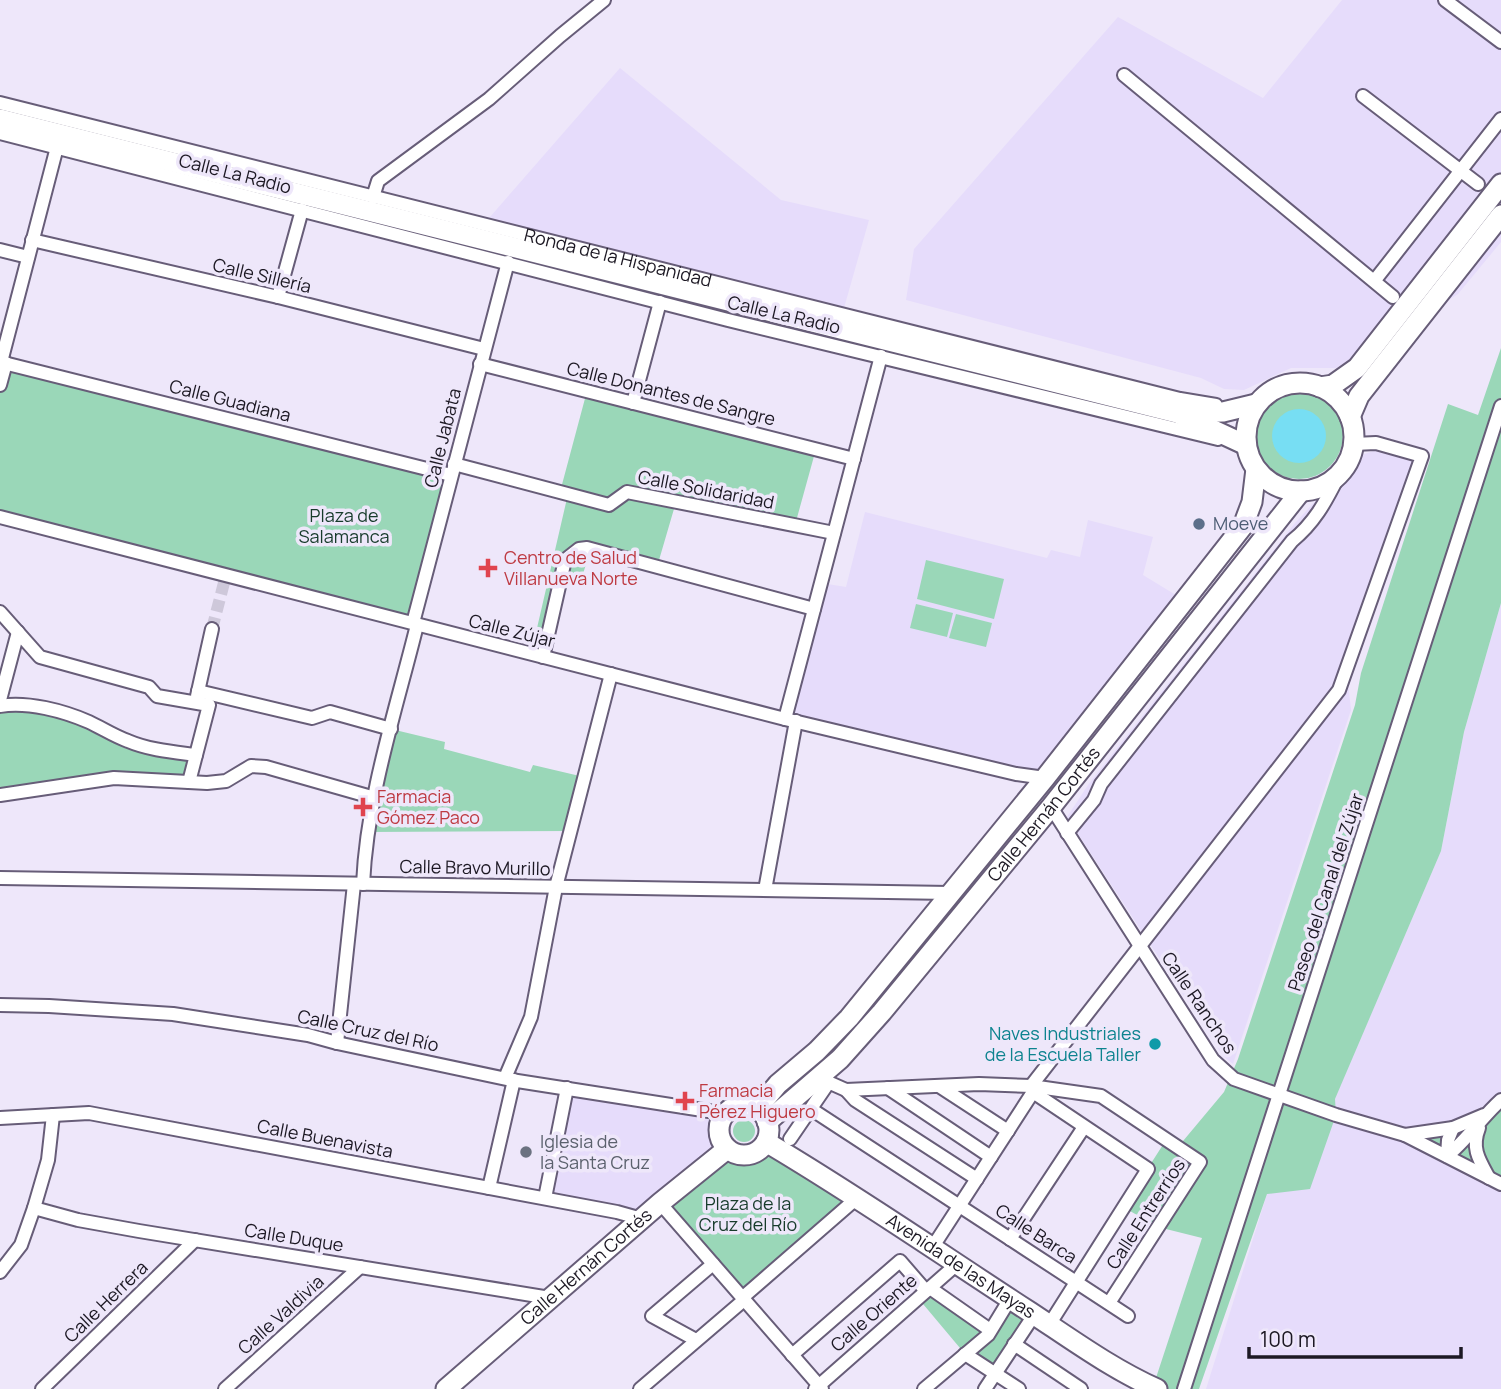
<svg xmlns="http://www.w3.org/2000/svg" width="1501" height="1389" font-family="Manrope,sans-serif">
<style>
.built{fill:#e6dcfb}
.green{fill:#9ad7b8}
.water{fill:#77def3}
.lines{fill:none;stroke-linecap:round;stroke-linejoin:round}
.street-tunnel{stroke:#cec8da;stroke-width:12;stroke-dasharray:12 6;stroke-linecap:butt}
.street-casing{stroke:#675d78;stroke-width:16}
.secondary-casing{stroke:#675d78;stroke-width:23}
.street{stroke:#fff;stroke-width:12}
.secondary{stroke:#fff;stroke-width:19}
.service-dot{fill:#5c6f8a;stroke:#eee7fa;stroke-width:2.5}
.health-dot{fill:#e0444e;stroke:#eee7fa;stroke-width:2.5}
.culture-dot{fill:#0f9aa8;stroke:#eee7fa;stroke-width:2.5}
.worship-dot{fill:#6b7280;stroke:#eee7fa;stroke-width:2.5}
.labels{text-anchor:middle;stroke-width:7;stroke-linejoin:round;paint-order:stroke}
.street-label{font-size:18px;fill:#1c1823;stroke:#eee7fa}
.park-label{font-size:18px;fill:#173b2b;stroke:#eee7fa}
.service-label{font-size:18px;fill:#4e5e75;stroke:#eee7fa;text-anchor:start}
.health-label{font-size:18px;fill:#be3a42;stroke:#eee7fa;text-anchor:start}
.culture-label{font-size:18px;fill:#0d838f;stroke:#eee7fa;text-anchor:end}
.worship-label{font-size:18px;fill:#5b616d;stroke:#eee7fa;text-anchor:start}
</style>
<rect width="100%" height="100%" fill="#eee7fa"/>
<g class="built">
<polygon points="1342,0 1501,0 1501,242 1458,294 1369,352 1336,368 1291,368 1244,390 1224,389 1201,378 906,300 914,249 1118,17 1263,98"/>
<polygon points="620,68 781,200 869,220 842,315 483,225"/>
<polygon points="1376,450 1422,464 1348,683 1351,710 1233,1064 1223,1056 1067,817 1088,785 1295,523 1356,457"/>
<polygon points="865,512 1047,558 1051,550 1080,557 1088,520 1153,537 1143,575 1184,600 1045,778 785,719 821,583 846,587"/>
<polygon points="1501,603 1501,1389 1206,1389 1267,1194 1335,1098 1441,851 1464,732"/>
<polygon points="567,1088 722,1119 720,1126 722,1142 642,1219 545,1198"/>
</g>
<g class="green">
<polygon points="1501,348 1501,603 1464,732 1441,851 1335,1099 1336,1115 1310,1189 1267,1194 1199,1389 1134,1389 1139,1381 1153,1387 1202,1238 1158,1227 1123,1207 1166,1140 1178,1147 1224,1092 1238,1059 1355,705 1361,673 1448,404 1478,415"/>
<polygon points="6,363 451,475 413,623 0,517 0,385"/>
<circle cx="1299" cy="435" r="44"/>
<polygon points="587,391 816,449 795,525 676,502 657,567 591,549 580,583 561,579 543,657 531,654 568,494 560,492"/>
<polygon points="926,560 1004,579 994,619 917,599"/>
<polygon points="916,604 953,613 947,637 910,628"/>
<polygon points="956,614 992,623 986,647 949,638"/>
<polygon points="0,706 47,709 129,742 196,755 189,782 114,778 0,795"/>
<polygon points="391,729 445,742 444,749 530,772 533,765 584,777 570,831 368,832"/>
<polygon points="1501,1100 1501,1184 1405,1135 1453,1128"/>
<circle cx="744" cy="1131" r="11"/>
<polygon points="764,1146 857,1198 742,1298 660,1203 734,1153 751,1155"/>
<polygon points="930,1288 990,1330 1010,1299 1034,1315 995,1374 965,1354 918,1298"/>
</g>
<circle class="water" cx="1299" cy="436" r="27"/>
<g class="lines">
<polyline class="street-tunnel" points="212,629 226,575"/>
<defs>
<g id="street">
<polyline points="1445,0 1501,42"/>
<polyline points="1124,75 1393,297"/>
<polyline points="1363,96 1478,184"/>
<path id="s1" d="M0 103 1180 399 1216 405"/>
<polyline points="0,133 728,320 1218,439"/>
<polyline points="373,197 378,181 489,99 560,36 604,0"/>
<polyline points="32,240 278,297 484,349"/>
<polyline points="0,250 28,257"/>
<polyline points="1375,280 1501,119"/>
<polyline points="278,297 302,210"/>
<polyline points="0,362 451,475"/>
<polyline points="1,362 57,147"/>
<polyline points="480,364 854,459"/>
<polyline points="0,385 6,363"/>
<polyline points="633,403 660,302"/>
<polyline points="454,464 609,505 627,492 834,533"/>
<polyline points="0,517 785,719 1016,774 1045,778"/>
<polyline points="0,612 40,657 149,687 157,696 209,705 189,782"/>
<polyline points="413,623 508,262"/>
<polyline points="543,657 565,560 579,549 587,548 814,609"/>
<polyline points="198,691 312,718 330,712 391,729"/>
<polyline points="197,696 212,629"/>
<polyline points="0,700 18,632"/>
<path d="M0 706C27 701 64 711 89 722 102 728 114 736 128 741 149 750 173 752 196 755"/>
<polyline points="785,719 881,356"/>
<polyline points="0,795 114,778 207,783 226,781 251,766 266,767 375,798"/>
<polyline points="1051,807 1213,1060 1234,1079 1336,1115 1405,1135 1501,1184"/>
<path d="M1067 833 1094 800 1101 784 1292 541C1314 523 1325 503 1338 477"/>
<polyline points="0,878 950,893"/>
<path d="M363 884C367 796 396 710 417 625"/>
<polyline points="765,890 796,721"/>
<polyline points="0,1005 49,1006 173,1014 308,1035 337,1043 511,1080 709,1111 725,1115"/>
<polyline points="337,1043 354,884"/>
<polyline points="505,1078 531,1017 556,887 611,674"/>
<polyline points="819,1078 846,1090 979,1084 1031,1086 1101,1096 1200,1162 1109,1303"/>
<polyline points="939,1086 1008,1131"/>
<polyline points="1031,1086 1339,690 1422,456 1376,443 1354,444"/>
<polyline points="888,1088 991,1157"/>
<polyline points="846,1090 855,1100 977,1179"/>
<polyline points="1033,1092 1148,1169 1049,1325"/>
<polyline points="811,1109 1128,1316"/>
<polyline points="0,1118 89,1113 617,1212 642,1219"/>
<path d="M1453 1128 1448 1140 1447 1156C1467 1140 1481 1118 1501 1100"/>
<path d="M1479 1128C1471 1148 1479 1160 1489 1178"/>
<polyline points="1405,1135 1453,1128 1484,1115"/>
<polyline points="790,1139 829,1082"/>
<polyline points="489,1188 514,1080"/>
<polyline points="545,1198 567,1088"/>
<polyline points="660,1203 822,1389"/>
<polyline points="34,1208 78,1220 139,1231 550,1298"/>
<polyline points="1010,1239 1084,1127"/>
<polyline points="932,1248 1033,1092 1031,1087"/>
<polyline points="0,1272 21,1245 34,1208 48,1160 53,1115"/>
<polyline points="930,1288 990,1330"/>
<polyline points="742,1298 857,1198"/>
<polyline points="696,1340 652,1316 713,1264"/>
<polyline points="1014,1344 1081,1389"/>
<polyline points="965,1354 1019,1389"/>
<polyline points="792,1355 900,1261 926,1291"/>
<polyline points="42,1389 195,1240"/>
<polyline points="225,1389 360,1267"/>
<polyline points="640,1389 744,1300"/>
<polyline points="815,1389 957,1264"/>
<polyline points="924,1389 988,1335 1010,1299"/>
<polyline points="985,1389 1034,1315"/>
<polyline points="1184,1389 1501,406"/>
</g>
<g id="secondary">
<polyline points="0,119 1177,413 1246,445"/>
<circle cx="1300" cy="437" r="54"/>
<polyline points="1320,387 1333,385 1357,368 1501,184"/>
<polyline points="1182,413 1223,412 1256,404"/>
<polyline points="1350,417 1359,396 1501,215"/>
<circle cx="744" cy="1130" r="25"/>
<polyline points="757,1109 778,1084 817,1051 849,1018 1045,778 1243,526 1252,502 1256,469"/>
<path id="s2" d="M767 1122 840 1059 882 1012 1051 807 1301 491"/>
<path id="s3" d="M766 1142C856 1195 942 1255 1030 1312 1071 1339 1112 1369 1157 1389"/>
<path id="s4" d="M446 1389 660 1203 727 1149"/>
</g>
</defs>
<use href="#street" class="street-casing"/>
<use href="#secondary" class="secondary-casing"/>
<use href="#street" class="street"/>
<use href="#secondary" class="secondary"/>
</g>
<circle class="service-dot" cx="1199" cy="524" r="7"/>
<g class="health-dot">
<path d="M484.5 557.5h7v7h7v7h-7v7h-7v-7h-7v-7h7z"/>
<path d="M359.5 796.5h7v7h7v7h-7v7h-7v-7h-7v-7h7z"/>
<path d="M681.5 1090.5h7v7h7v7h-7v7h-7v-7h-7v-7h7z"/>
</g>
<circle class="culture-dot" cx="1155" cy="1044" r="7"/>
<circle class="worship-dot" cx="526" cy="1152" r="7"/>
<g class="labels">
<g class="street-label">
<text transform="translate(235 174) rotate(14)" y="6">Calle La Radio</text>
<text dy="6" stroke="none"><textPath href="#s1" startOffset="637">Ronda de la Hispanidad</textPath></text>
<text transform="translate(262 276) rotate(13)" y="6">Calle Sillería</text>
<text transform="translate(784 315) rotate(13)" y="6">Calle La Radio</text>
<text transform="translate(671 394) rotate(14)" y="6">Calle Donantes de Sangre</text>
<text transform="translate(230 401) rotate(14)" y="6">Calle Guadiana</text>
<text transform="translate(443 438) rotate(-76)" y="6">Calle Jabata</text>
<text transform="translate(706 490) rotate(11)" y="6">Calle Solidaridad</text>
<text transform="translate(512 631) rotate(14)" y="6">Calle Zújar</text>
<text dy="6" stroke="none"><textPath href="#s2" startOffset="415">Calle Hernán Cortés</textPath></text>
<text transform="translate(475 868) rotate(1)" y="6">Calle Bravo Murillo</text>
<text transform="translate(1326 892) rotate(-72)" y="6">Paseo del Canal del Zújar</text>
<text transform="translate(1199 1003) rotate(56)" y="6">Calle Ranchos</text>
<text transform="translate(368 1031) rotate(12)" y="6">Calle Cruz del Río</text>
<text transform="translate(325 1139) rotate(11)" y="6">Calle Buenavista</text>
<text transform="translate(1146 1214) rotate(-57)" y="6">Calle Entrerríos</text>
<text transform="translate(1036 1234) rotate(33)" y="6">Calle Barca</text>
<text transform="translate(294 1238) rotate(9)" y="6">Calle Duque</text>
<text dy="6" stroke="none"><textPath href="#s3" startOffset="231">Avenida de las Mayas</textPath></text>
<text dy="6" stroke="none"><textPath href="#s4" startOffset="186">Calle Hernán Cortés</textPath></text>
<text transform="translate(106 1302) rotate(-44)" y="6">Calle Herrera</text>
<text transform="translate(874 1313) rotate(-41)" y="6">Calle Oriente</text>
<text transform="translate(281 1315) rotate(-42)" y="6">Calle Valdivia</text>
</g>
<g class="park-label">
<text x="344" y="522">Plaza de<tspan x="344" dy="21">Salamanca</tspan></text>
<text x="748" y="1210">Plaza de la<tspan x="748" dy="21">Cruz del Río</tspan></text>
</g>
<g class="service-label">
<text x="1213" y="530">Moeve</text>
</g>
<g class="health-label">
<text x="504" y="564">Centro de Salud<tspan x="504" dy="21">Villanueva Norte</tspan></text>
<text x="377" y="803">Farmacia<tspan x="377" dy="21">Gómez Paco</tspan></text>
<text x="699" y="1097">Farmacia<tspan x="699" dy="21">Pérez Higuero</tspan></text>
</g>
<g class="culture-label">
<text x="1141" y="1040">Naves Industriales<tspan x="1141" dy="21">de la Escuela Taller</tspan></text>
</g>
<g class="worship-label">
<text x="540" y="1148">Iglesia de<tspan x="540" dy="21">la Santa Cruz</tspan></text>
</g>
</g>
<path d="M1249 1347v10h212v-10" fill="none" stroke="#1c1823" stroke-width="3.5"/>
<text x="1260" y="1347" font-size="21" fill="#1c1823" stroke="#eee7fa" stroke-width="5" paint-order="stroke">100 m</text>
</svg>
